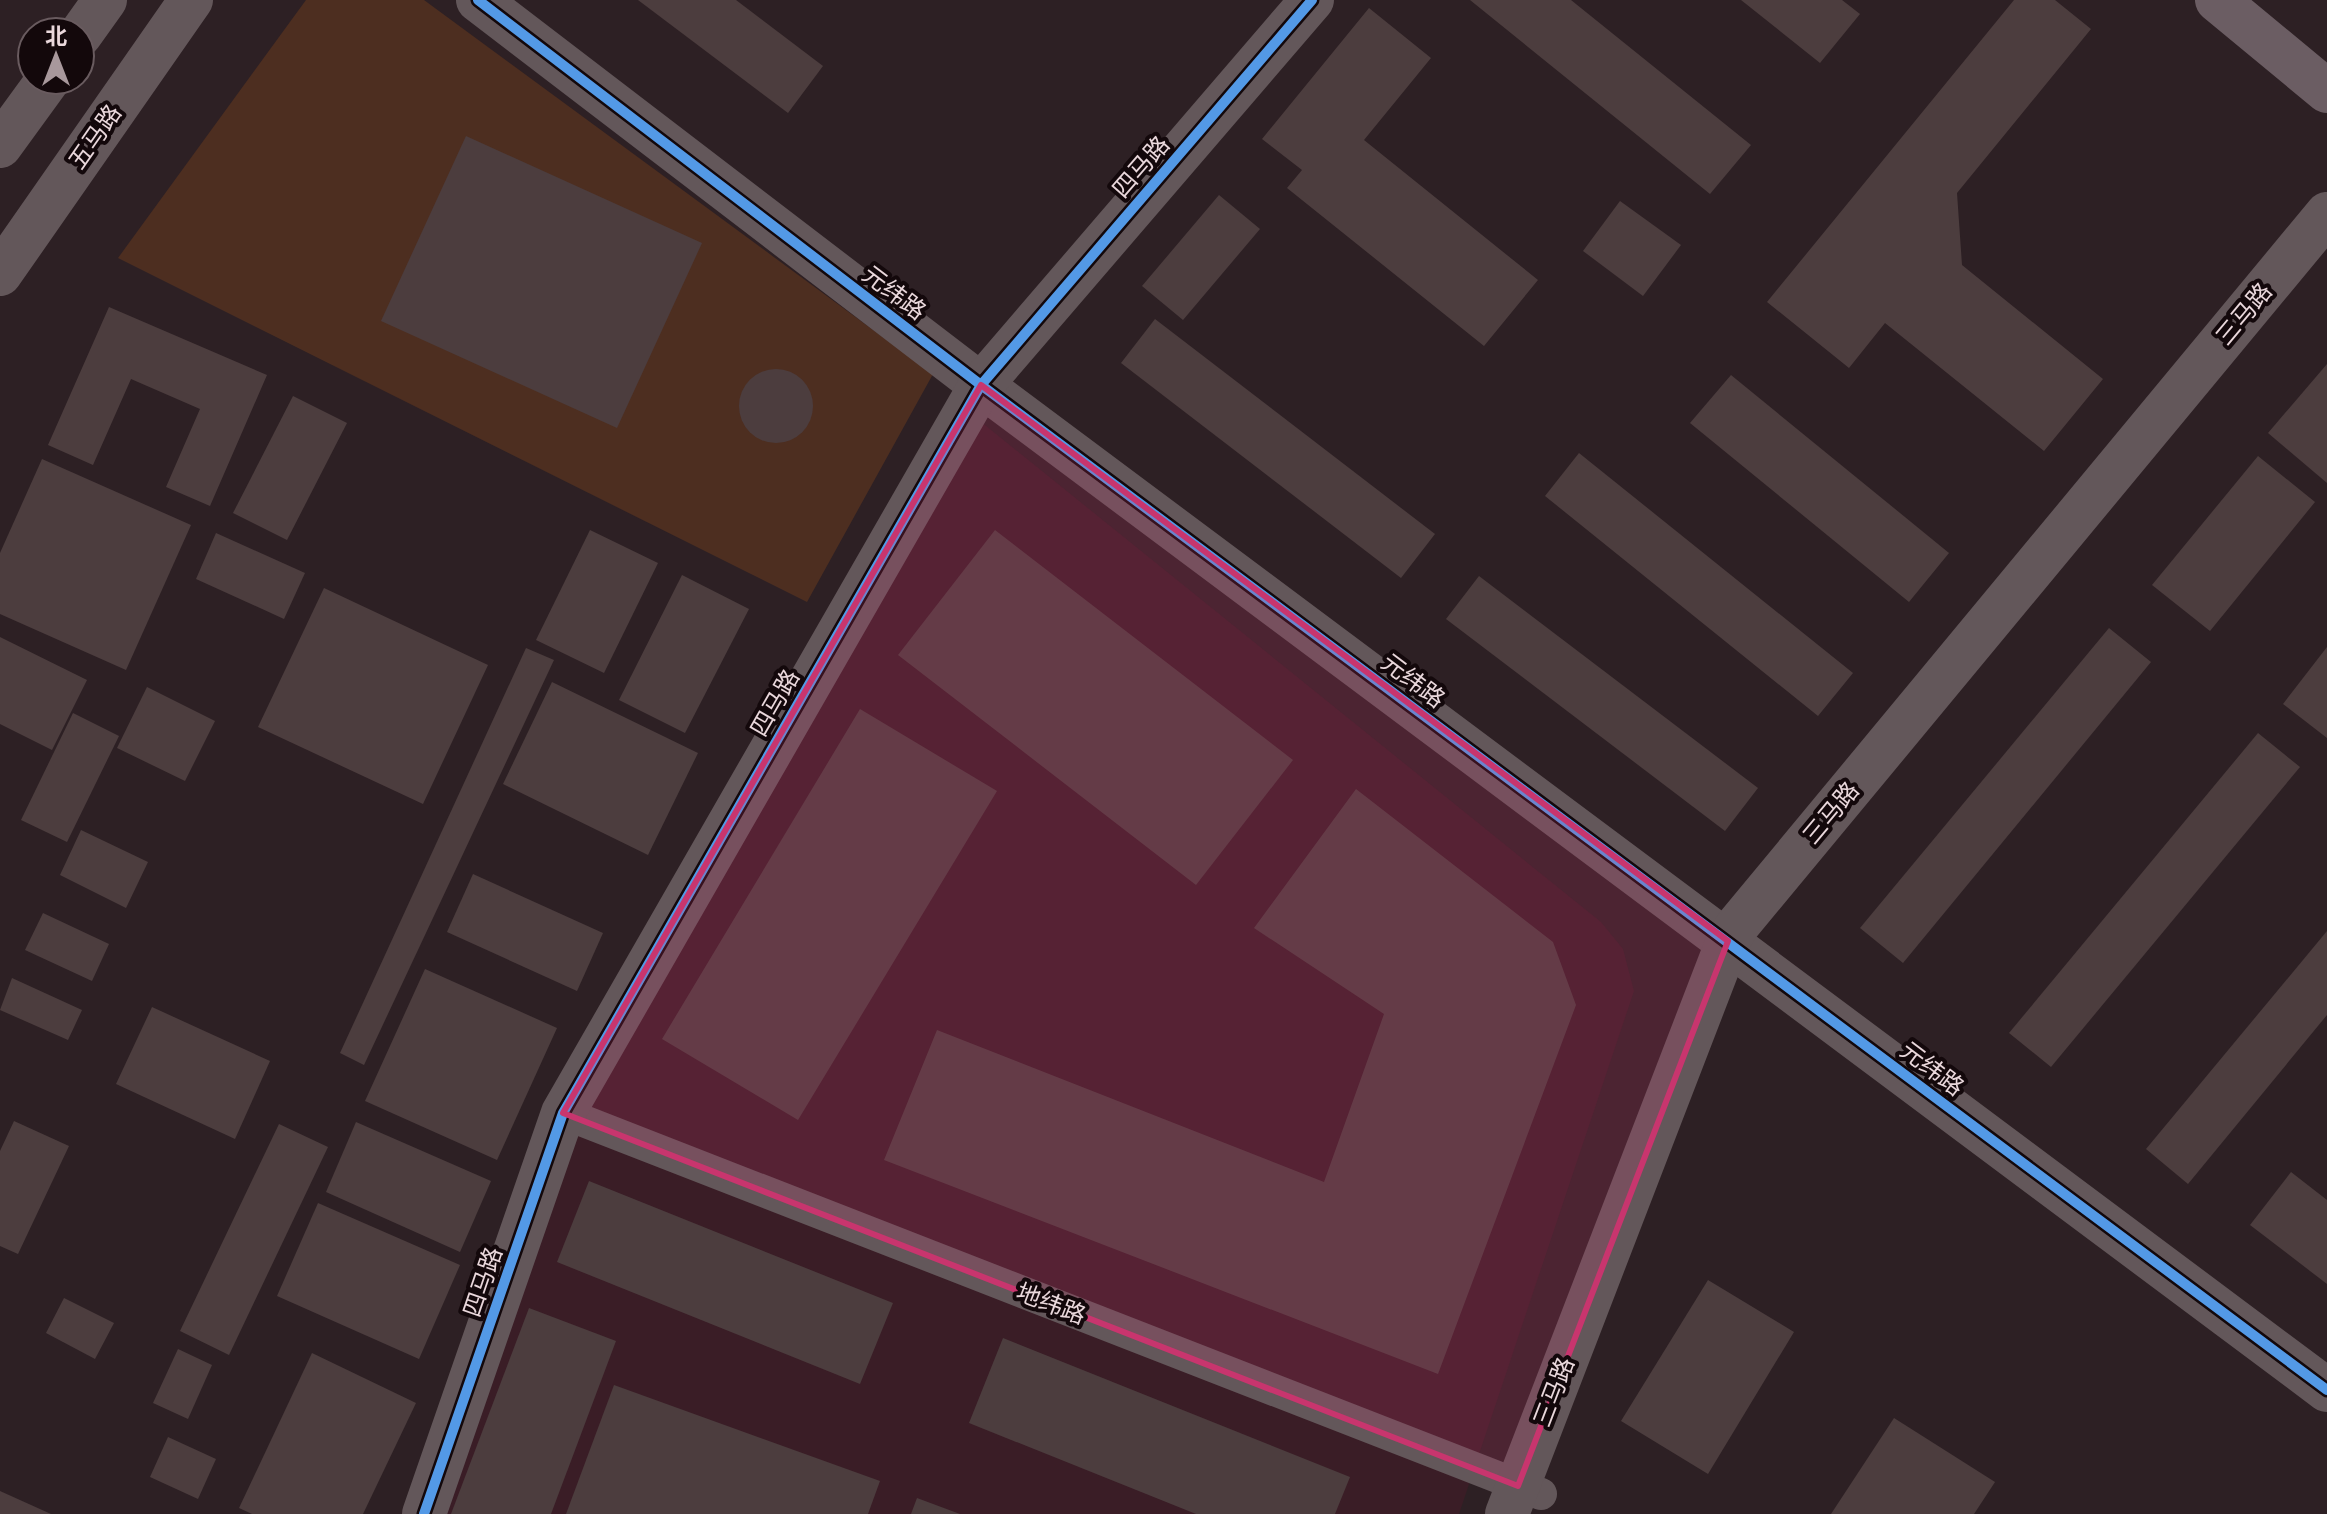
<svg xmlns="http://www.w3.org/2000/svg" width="2327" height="1514" font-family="'Fira Sans Condensed','Noto Sans SC',sans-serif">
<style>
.built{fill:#3a1d26}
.green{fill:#4d2e20}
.building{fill:#4c3d3e}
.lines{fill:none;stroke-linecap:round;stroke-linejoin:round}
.street{stroke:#63575a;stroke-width:32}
.secondary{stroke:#63575a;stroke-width:44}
.primary{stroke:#6b5d63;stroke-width:44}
.cycleway-casing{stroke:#13080b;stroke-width:15}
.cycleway{stroke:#5399e6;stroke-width:10}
.marked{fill:#c8356e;fill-opacity:0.2;stroke:#c8356e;stroke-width:6;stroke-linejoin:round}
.labels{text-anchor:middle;stroke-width:8;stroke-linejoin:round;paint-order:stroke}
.street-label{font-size:24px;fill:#ead8dc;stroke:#13080b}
</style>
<rect width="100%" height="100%" fill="#2d2024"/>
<polygon class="built" points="980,421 1601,922 1623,949 1634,991 1459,1514 419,1514 566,1141"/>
<polygon class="green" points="306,0 424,0 933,374 807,602 118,258"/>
<g class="building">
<polygon points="638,0 736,0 823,66 788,113"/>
<polygon points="1470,0 1571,0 1751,145 1710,194"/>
<polygon points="1741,0 1842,0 1860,14 1820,63"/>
<polygon points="2014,0 2055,0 2091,29 1957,193 1962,265 2103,379 2044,451 1885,323 1849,368 1767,302"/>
<polygon points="1369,8 1431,58 1364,140 1538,280 1484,346 1287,188 1302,170 1262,139"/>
<polygon points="466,136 702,243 617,428 381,321"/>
<polygon points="1219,195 1260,229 1183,320 1142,286"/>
<polygon points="1620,201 1681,245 1643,296 1583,251"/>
<polygon points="109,307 267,375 210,506 166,487 200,409 131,379 93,465 48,445"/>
<polygon points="1155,319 1435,534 1401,578 1121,363"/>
<polygon points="2327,364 2327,483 2268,433"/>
<circle cx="776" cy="406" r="37"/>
<polygon points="1731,375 1949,553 1909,602 1690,423"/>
<polygon points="293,396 347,423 287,540 233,513"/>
<polygon points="1579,453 1853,673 1818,716 1545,496"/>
<polygon points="2258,456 2315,502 2210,631 2152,585"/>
<polygon points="42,459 191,525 126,670 0,614 0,553"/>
<polygon points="590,530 658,563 604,673 536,640"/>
<polygon points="995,530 1293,760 1196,885 898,655"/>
<polygon points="216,533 305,573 284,619 196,579"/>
<polygon points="682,575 749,609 685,733 619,700"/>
<polygon points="1479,576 1758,788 1725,831 1446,619"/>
<polygon points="324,588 488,665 423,804 258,727"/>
<polygon points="2109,628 2151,662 1903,963 1860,928"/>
<polygon points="0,637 87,680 52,750 0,724"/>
<polygon points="2327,647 2327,738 2283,704"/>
<polygon points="526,648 554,660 364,1065 340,1053"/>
<polygon points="552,682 698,753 648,855 503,784"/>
<polygon points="147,687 215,721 185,781 117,748"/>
<polygon points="860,709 997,791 798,1120 662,1039"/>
<polygon points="73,713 119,736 67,842 21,820"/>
<polygon points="2258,733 2300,767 2051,1067 2009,1033"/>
<polygon points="1356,789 1553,942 1576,1005 1438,1374 884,1160 937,1030 1324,1182 1384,1014 1254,928"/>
<polygon points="81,830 148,862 126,908 60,875"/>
<polygon points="473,874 603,933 577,991 447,932"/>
<polygon points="43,913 109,944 92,981 25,950"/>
<polygon points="2327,931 2327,1015 2188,1184 2146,1149"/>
<polygon points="425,969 557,1028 497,1160 365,1101"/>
<polygon points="12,978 82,1010 68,1040 0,1010"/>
<polygon points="152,1007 270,1061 235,1139 116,1084"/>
<polygon points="14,1121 69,1146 18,1254 0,1246 0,1151"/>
<polygon points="356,1122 491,1181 460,1252 326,1192"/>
<polygon points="279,1124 328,1147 229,1355 180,1331"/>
<polygon points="2291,1172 2327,1200 2327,1284 2250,1225"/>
<polygon points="589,1181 893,1303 860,1384 557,1262"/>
<polygon points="318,1203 460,1265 419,1359 277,1296"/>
<polygon points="1708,1280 1794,1332 1708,1474 1621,1421"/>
<polygon points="64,1298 114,1323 95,1359 46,1333"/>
<polygon points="529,1308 616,1341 551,1514 451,1514"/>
<polygon points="1003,1338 1350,1477 1335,1514 1196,1514 969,1423"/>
<polygon points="178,1349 212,1365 188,1419 153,1403"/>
<polygon points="312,1353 416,1403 363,1514 252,1514 239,1508"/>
<polygon points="614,1385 880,1481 868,1514 566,1514"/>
<polygon points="1894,1418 1995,1482 1974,1514 1831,1514"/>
<polygon points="168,1437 216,1459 198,1499 150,1477"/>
<polygon points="0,1491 51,1514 0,1514"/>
<polygon points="917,1498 960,1514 911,1514"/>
</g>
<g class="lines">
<polyline class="street" points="563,1113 1541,1494"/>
<g class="secondary">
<polyline points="478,0 981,385 2327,1390"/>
<polyline points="80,35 105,0"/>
<polyline points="0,146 48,80"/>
<polyline points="0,274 191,0"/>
<polyline points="424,1514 563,1113 981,385 1312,0"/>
<polyline points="1507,1514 1728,941 1737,926 2327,214"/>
</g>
<polyline class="primary" points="2217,0 2327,91"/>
<defs>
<g id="cycleway">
<polyline points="478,0 981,385 2327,1390"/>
<polyline points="424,1514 563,1113 981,385 1312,0"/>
</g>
</defs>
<use href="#cycleway" class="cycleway-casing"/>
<use href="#cycleway" class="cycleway"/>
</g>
<path class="marked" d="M981 385 1728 941 1518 1486 563 1113Z"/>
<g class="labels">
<g class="street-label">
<text transform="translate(95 137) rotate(-55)" y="8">五马路</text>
<text transform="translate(1141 167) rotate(-49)" y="8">四马路</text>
<text transform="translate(894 293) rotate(37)" y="8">元纬路</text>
<text transform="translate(2244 314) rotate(-50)" y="8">三马路</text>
<text transform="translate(1413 681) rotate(37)" y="8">元纬路</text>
<text transform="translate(775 703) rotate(-60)" y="8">四马路</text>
<text transform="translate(1831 813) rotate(-50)" y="8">三马路</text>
<text transform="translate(1932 1069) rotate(37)" y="8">元纬路</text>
<text transform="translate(483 1282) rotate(-71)" y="8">四马路</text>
<text transform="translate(1051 1304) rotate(21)" y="8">地纬路</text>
<text transform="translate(1554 1392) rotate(-69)" y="8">三马路</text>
</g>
</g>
<g transform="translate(56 56)"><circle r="38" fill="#13080b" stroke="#695b5f" stroke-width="2"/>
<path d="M0-6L14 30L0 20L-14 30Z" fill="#a8989c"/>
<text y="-12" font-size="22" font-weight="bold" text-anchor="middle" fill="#ead8dc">北</text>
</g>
</svg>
